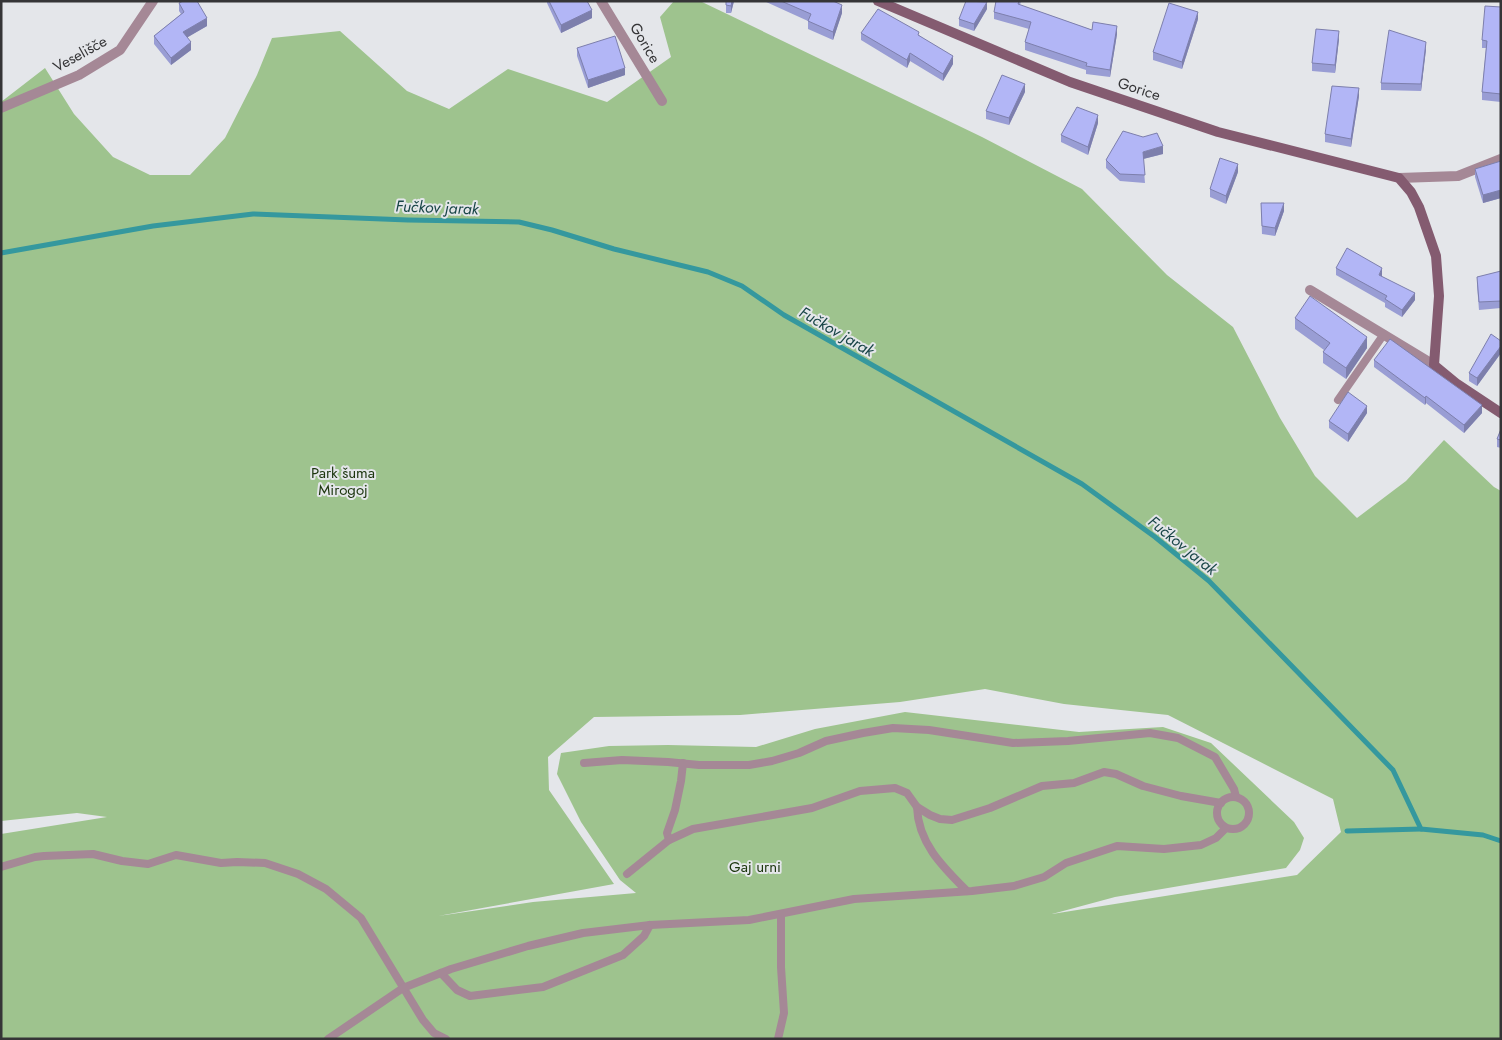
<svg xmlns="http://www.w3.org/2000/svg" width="1502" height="1040" font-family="Jost,sans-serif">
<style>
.green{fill:#9ec38e;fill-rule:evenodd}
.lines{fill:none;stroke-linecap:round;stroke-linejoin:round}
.stream{stroke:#35989e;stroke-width:5}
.lane{stroke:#a58896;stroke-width:8}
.street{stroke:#a58896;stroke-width:10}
.secondary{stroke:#845b70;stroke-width:10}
.wall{fill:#999dd4}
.shaded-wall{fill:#7d7fac}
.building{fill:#b2b6f6;stroke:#7d7fac}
.labels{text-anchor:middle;stroke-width:4;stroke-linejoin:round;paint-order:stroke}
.street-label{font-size:15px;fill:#353537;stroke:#e4e6ea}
.park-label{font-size:15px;fill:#1b350d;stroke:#e4e6ea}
.water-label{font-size:16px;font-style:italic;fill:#194547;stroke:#e4e6ea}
</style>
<rect width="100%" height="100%" fill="#e4e6ea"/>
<path class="green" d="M674 1H700L982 137 1082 189 1167 275 1233 327 1280 418 1315 476 1357 518 1406 481 1444 440 1494 487 1501 491V1039H1V834L107 817 77 813 1 821V102L45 68 74 114 113 157 150 175H190L225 138 257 75 272 38 340 31 407 91 449 109 508 69 607 102 671 57 660 17ZM985 689 1064 704 1168 715 1333 799 1341 832 1297 875 1052 914 1115 897 1286 868 1300 850 1304 838 1294 822 1211 743 1163 727 1079 732 905 712 815 729 756 747 668 745 609 746 561 753 557 774 581 822 620 880 636 893 533 902 438 916 614 884 549 790 548 757 594 717 740 715 900 702Z"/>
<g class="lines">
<g class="stream">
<polyline points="1,253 153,226 253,214 408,220 519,222 552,230 614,249 708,272 742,286 784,315 1082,484 1155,537 1209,581 1393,770 1421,829 1483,835 1501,841"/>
<polyline points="1347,831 1421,829"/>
</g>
<g class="lane">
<polyline points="1338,400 1384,334"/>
<polyline points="584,763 622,760 668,762 699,765 749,765 772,761 799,753 826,741 863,733 893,728 929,730 1013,743 1068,741 1150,733 1178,738 1215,757 1234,789 1236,797"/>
<circle cx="1233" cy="813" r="16"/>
<path d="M917 807C918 843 943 867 967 891"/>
<polyline points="669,840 667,833 675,810 681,781 683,763"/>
<polyline points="1,867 35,857 44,856 93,854 122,861 148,864 176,855 221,863 237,862 265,863 298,874 326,889 361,918 423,1020 434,1033 446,1039"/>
<polyline points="627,874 669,840 693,829 812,808 860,791 895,788 907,793 917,807 930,815 940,819 952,820 990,808 1042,786 1074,783 1104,772 1116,774 1143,786 1181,796 1221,803"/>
<polyline points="441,973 457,990 470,996 543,987 623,955 644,936 650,925"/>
<polyline points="328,1039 403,988 451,969 528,946 583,933 650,925 749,920 854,899 972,891 1014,886 1044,877 1066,863 1117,846 1164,849 1201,845 1216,838 1226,828"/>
<polyline points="778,1039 784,1013 781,967 781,914"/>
</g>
<g class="street">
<polyline points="601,1 662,101"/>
<polyline points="1,108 79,75 120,50 153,1"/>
<polyline points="1399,178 1458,176 1501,159"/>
<polyline points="1310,290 1434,365"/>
</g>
<polyline class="secondary" points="878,1 1070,82 1218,132 1399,178 1411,192 1419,207 1436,256 1439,296 1434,365 1457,384 1501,413"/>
</g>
<g class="wall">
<polygon points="547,1 587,1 592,18 561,33 547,3"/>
<polygon points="726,1 734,1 731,13 726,13"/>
<polygon points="764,1 833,1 842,13 833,40 808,29 808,21"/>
<polygon points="996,1 1021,1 1020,5 1092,30 1117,34 1110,77 1086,74 1086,70 1025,50 1025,42 1029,29 994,19 994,12"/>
<polygon points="179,3 207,26 187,37 191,50 171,65 154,44 154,36 181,14 179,11"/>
<polygon points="1501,7 1501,102 1482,100 1482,92 1486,48 1482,48 1482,40"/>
<polygon points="987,9 974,31 959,26 959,19"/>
<polygon points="1198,19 1182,69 1153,60 1153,52"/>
<polygon points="861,33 919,35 953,64 943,81 910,61 907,68 861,40"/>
<polygon points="1339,39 1335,73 1312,71 1312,63"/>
<polygon points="577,48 625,75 588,88 577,56"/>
<polygon points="1426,49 1421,91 1381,90 1381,83"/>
<polygon points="1025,92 1009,125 986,119 986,111"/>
<polygon points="1359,96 1351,147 1325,142 1325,134"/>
<polygon points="1098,123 1088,155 1061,142 1061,135"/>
<polygon points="1163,154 1143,159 1145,183 1120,181 1106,168 1106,160"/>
<polygon points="1501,161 1501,198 1483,203 1475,177 1475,169"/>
<polygon points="1238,172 1226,204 1210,197 1210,189"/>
<polygon points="1261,203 1284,211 1275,236 1262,234"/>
<polygon points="1336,268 1382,276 1382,277 1415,300 1402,317 1385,307 1385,303 1336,275"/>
<polygon points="1501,271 1501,308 1479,310 1477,285"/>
<polygon points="1295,318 1367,348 1346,379 1323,363 1323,352 1324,350 1295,329"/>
<polygon points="1501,341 1501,353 1477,386 1469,381 1469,373"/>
<polygon points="1374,360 1482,413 1464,433 1426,403 1425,405 1374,367"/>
<polygon points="1367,413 1348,442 1329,428 1329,421"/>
<polygon points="1501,429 1501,448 1497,447 1497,439"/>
</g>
<g class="shaded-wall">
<polygon points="732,1 734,1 731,13 731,6"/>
<polygon points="987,2 987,9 974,31 974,24"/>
<polygon points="842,5 842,13 833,40 833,32"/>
<polygon points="592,10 592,18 561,33 561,25"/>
<polygon points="1198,12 1198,19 1182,69 1182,62"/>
<polygon points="207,18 207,26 183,40 183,32"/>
<polygon points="1117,26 1117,34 1110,77 1110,70"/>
<polygon points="1339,31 1339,39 1335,73 1335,65"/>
<polygon points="191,42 191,50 171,65 171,58"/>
<polygon points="1426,42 1426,49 1421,91 1421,84"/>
<polygon points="910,53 910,61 907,68 907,60"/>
<polygon points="953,56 953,64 943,81 943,74"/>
<polygon points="625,68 625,75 588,88 588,80"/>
<polygon points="1025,84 1025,92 1009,125 1009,118"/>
<polygon points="1359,88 1359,96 1351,147 1351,139"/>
<polygon points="1098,115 1098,123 1088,155 1088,147"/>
<polygon points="1163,146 1163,154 1143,159 1143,152"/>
<polygon points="1238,164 1238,172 1226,204 1226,196"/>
<polygon points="1501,190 1501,198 1483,203 1483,195"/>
<polygon points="1284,203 1284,211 1275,236 1275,228"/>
<polygon points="1382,268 1382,276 1379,283 1379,275"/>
<polygon points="1415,293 1415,300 1402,317 1402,310"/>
<polygon points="1367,337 1367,348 1346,379 1346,368"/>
<polygon points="1501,346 1501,353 1477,386 1477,378"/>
<polygon points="1426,396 1426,403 1425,405 1425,398"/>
<polygon points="1482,405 1482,413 1464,433 1464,425"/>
<polygon points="1367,406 1367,413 1348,442 1348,434"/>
</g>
<g class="building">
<polygon points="183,1 197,1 207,18 183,32 191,42 171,58 154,36 184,12 179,3"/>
<polygon points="549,1 587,1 592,10 561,25"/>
<polygon points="726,1 732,1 731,6 726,5"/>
<polygon points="781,1 833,1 842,5 833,32 808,21 811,14"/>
<polygon points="966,1 987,2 974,24 959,19"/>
<polygon points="996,1 1019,1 1018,4 1092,30 1093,22 1117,26 1110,70 1086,66 1087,63 1025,42 1031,22 994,12"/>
<polygon points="1169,3 1198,12 1182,62 1153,52"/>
<polygon points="1485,6 1501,7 1501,94 1482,92 1487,41 1482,40"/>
<polygon points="878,9 919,32 918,35 953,56 943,74 910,53 907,60 861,33"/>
<polygon points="1316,29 1339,31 1335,65 1312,63"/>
<polygon points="1389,30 1426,42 1421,84 1381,83"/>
<polygon points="615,36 625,68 588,80 577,48"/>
<polygon points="1002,75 1025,84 1009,118 986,111"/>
<polygon points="1332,86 1359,88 1351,139 1325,134"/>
<polygon points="1077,107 1098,115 1088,147 1061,135"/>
<polygon points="1123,131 1143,137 1157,133 1163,146 1143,152 1145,175 1120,174 1106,160"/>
<polygon points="1220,158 1238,164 1226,196 1210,189"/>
<polygon points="1501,161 1501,190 1483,195 1475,169"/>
<polygon points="1261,203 1284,203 1275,228 1262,226"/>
<polygon points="1347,248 1382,268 1379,275 1415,293 1402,310 1385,299 1387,296 1336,268"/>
<polygon points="1501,271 1501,301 1479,302 1477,277"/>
<polygon points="1310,296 1367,337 1346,368 1323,352 1330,343 1295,318"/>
<polygon points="1491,334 1501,341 1501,346 1477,378 1469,373"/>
<polygon points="1390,339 1482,405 1464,425 1426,396 1425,398 1374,360"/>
<polygon points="1348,392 1367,406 1348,434 1329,421"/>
<polygon points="1501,429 1501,440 1497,439"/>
</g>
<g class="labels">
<g class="street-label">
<text transform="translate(645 43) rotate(59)" y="5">Gorice</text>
<text transform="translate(80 54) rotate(-29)" y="5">Veselišče</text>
<text transform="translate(1139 89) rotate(18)" y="5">Gorice</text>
</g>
<g class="park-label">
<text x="343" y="478">Park šuma<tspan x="343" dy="17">Mirogoj</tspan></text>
<text x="755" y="872">Gaj urni</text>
</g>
<g class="water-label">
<text transform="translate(437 207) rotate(2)" y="6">Fučkov jarak</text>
<text transform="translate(837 331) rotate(30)" y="6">Fučkov jarak</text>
<text transform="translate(1183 545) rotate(39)" y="6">Fučkov jarak</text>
</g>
</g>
<rect width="1502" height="1040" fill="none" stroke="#353537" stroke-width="5"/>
</svg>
